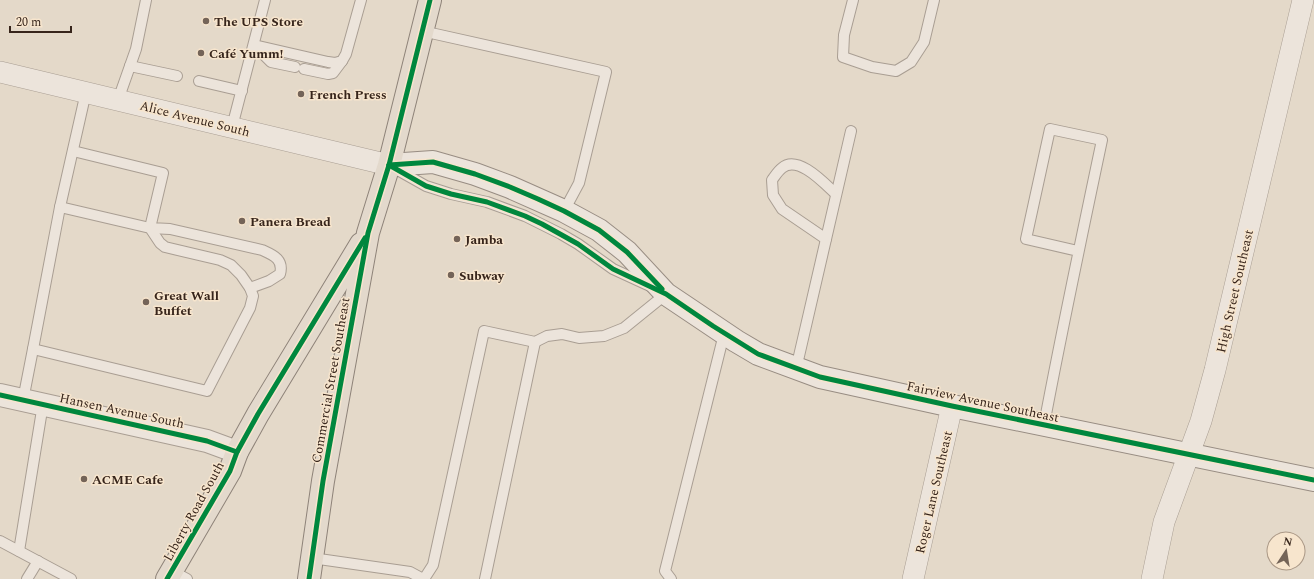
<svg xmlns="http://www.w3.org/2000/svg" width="1314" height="579" font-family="Spectral,serif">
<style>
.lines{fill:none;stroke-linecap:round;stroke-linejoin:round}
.service-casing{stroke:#a99e93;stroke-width:12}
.minor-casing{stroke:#a99e93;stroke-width:22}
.tertiary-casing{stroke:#a99e93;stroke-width:24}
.secondary-casing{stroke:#988d83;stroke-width:24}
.primary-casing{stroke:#8e8379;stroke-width:24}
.service{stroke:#ece4db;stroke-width:10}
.minor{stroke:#ece4db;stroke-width:21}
.tertiary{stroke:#ece4db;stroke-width:22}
.secondary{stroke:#ece4db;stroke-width:22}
.primary{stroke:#e3d9cc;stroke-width:22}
.cycleway-casing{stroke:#f7e5cd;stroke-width:8}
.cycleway{stroke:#00873e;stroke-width:5}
.poi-dot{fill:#746458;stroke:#f7e5cd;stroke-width:1.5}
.labels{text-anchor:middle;stroke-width:3;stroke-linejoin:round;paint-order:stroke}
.poi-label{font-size:13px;font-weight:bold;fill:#37251b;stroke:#f7e5cd;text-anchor:start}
.street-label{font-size:13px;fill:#37251b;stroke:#f7e5cd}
</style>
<rect width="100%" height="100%" fill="#e4d9c9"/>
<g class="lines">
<defs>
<g id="service">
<polyline points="853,0 844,35 843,57 872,67 896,71 911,62 924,42 934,0"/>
<polyline points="422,31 606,72 579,183 564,211"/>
<polyline points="254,45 328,62 335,63 342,61 346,54 361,0"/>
<polyline points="254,45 271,62 295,67"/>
<polyline points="130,66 177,76"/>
<polyline points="304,69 328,74 333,73 342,61"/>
<polyline points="199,81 242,91"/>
<polyline points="118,100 136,49 146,0"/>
<polyline points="232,127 265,0"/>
<path d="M73 151 163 173 150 228 170 229 262 250C273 255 284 259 280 274L269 281 250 288"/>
<polyline points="394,168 426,186 451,194 487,202 525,216 561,234 578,244 613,269 650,286"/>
<path d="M826 239 782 209 773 195 772 180C775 176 778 171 782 168 798 154 825 184 836 194"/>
<polyline points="33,349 207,391 250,308 253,296 250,288 241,275 231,265 220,260 165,247 160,243 150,228 60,207"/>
<polyline points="796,369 851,131"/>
<polyline points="23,400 33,349 60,207 86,92"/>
<path d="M1044 425C1062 329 1082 235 1102 140L1050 129 1026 239 1078 251"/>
<polyline points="0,541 71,579"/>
<polyline points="19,551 43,404"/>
<polyline points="312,558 410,572 423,579"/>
<polyline points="172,571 187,579"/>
<polyline points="27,579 38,561"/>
<polyline points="424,579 433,565 484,331 535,342 547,336 562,334 579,338 604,336 624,328 666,294 665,293"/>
<polyline points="485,579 535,342"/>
<polyline points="671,579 665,571 724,334"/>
</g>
<g id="minor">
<polyline points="0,72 389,165"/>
<polyline points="913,579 952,406"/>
<polyline points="1152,579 1164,522 1201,421 1215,370 1303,0"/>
</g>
<polyline id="tertiary" points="0,395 207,441 237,452"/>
<polyline id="secondary" points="389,165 433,162 475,174 510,187 564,211 599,230 627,252 666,294 736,341 758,354 820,377 952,406 1314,480"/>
<g id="primary">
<polyline points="167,579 230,471 237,452 258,414 361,244"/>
<polyline points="309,579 323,481 368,233 389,165 430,0"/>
</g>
</defs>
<use href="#service" class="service-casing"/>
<use href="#minor" class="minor-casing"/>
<use href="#tertiary" class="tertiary-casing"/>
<use href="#secondary" class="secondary-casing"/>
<use href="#primary" class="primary-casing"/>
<use href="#service" class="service"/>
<use href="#minor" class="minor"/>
<use href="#tertiary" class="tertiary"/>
<use href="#secondary" class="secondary"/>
<use href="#primary" class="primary"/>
<defs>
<g id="cycleway">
<polyline points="389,165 426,186 451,194 487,202 525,216 542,224 578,244 613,269 666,294 713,326 758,354 820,377 952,406 1314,480"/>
<polyline points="389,165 433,162 475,174 510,187 538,199 564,211 599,230 627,252 662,289"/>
<polyline points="0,395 207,441 237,452"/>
<polyline points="167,579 230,471 237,452 258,414 365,238"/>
<polyline points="309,579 323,481 368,233 389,165 430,0"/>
</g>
</defs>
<use href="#cycleway" class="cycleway-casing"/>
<use href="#cycleway" class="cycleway"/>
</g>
<g class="poi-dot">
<circle cx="206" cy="21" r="4"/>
<circle cx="201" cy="53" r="4"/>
<circle cx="301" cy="94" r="4"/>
<circle cx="242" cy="221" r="4"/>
<circle cx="457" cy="239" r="4"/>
<circle cx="451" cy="275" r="4"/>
<circle cx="146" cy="302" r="4"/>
<circle cx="84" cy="479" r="4"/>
</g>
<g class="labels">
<g class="poi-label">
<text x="214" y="26">The UPS Store</text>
<text x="209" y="58">Café Yumm!</text>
<text x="309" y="99">French Press</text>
<text x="250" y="226">Panera Bread</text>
<text x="465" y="244">Jamba</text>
<text x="459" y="280">Subway</text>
<text x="154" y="300">Great Wall<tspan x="154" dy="15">Buffet</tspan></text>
<text x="92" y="484">ACME Cafe</text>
</g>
<g class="street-label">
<text transform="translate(195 118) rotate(14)" y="5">Alice Avenue South</text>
<text transform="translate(1234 291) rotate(-77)" y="5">High Street Southeast</text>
<text transform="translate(330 380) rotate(-80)" y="5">Commercial Street Southeast</text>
<text transform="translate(983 401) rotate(12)" y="5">Fairview Avenue Southeast</text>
<text transform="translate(122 410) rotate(12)" y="5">Hansen Avenue South</text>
<text transform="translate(933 492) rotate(-77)" y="5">Roger Lane Southeast</text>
<text transform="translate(193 511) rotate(-61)" y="5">Liberty Road South</text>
</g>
</g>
<g transform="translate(1286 551) rotate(12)"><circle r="19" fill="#f7e5cd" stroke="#aa9886"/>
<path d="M0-3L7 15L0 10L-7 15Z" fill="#746458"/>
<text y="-6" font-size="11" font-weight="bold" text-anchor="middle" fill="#37251b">N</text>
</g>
<path d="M10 26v6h61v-6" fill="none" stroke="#37251b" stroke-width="2"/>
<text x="16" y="26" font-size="12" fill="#37251b" stroke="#f7e5cd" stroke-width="3" paint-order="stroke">20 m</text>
</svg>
